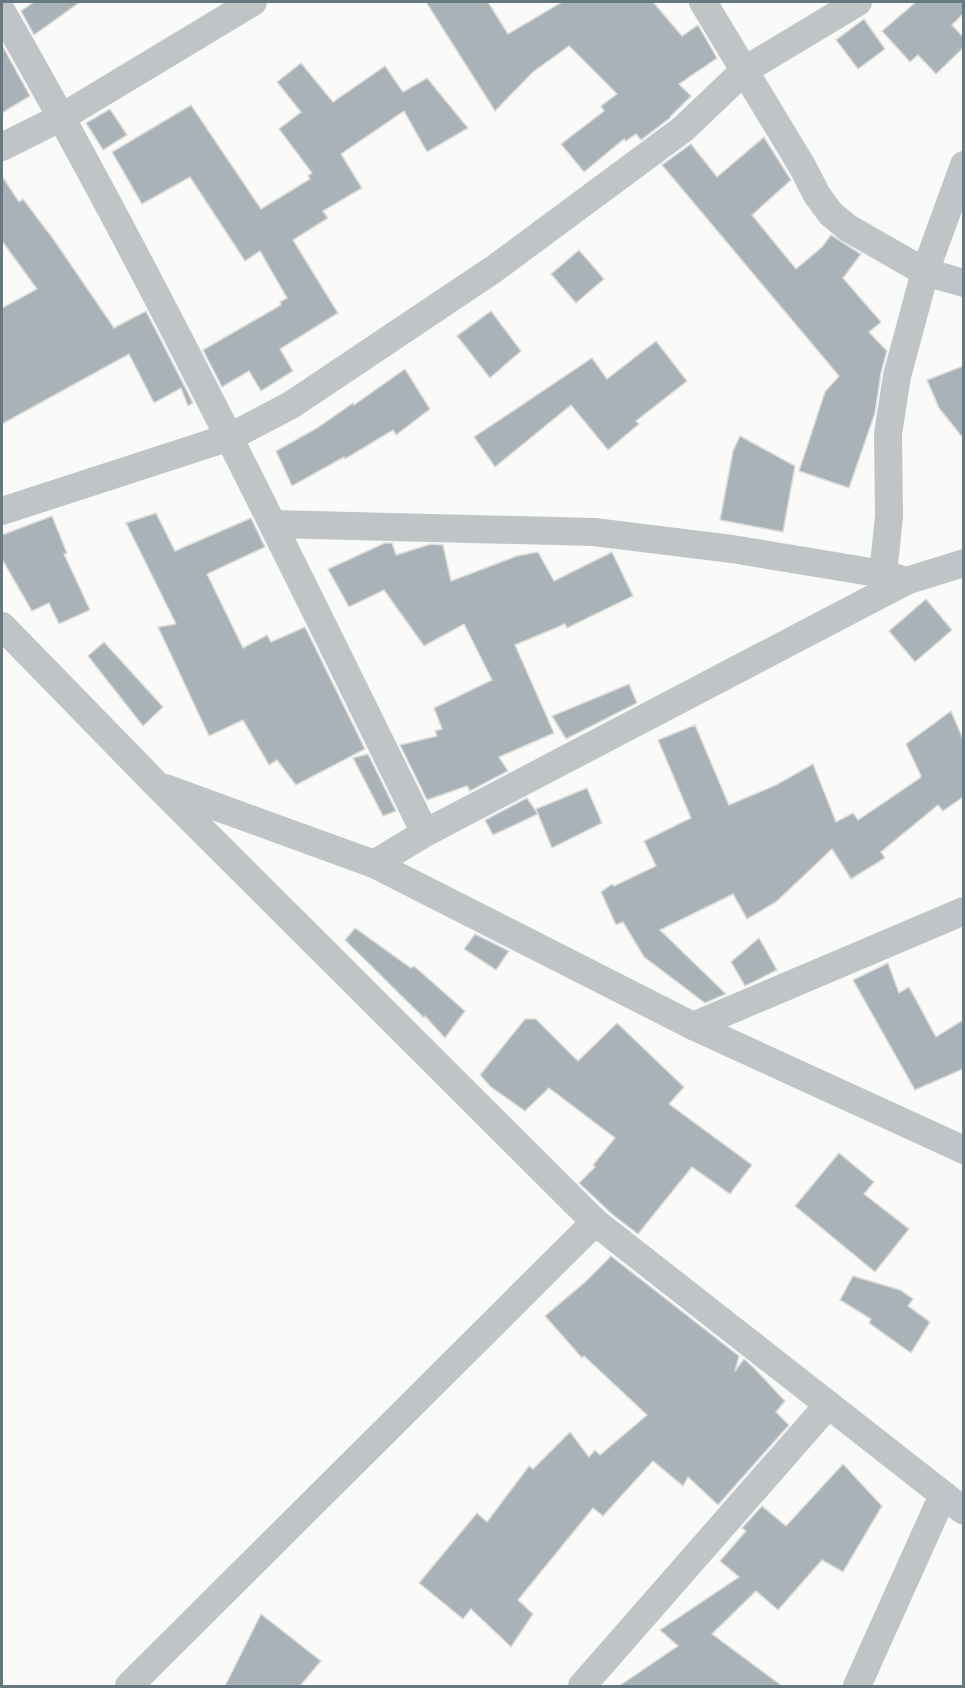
<svg xmlns="http://www.w3.org/2000/svg" width="965" height="1688" font-family="'Golos Text',sans-serif">
<style>
.building{fill:#a9b3b7;stroke:#dcdcda;stroke-width:1.5}
.lines{fill:none;stroke-linecap:round;stroke-linejoin:round}
.street{stroke:#bfc5c7;stroke-width:28}
</style>
<rect width="100%" height="100%" fill="#fafaf8"/>
<g class="building">
<polygon points="34,2 80,2 34,35 21,11"/>
<polygon points="426,2 488,2 508,34 562,2 653,2 682,36 698,25 717,58 679,84 691,96 670,117 670,118 641,140 636,134 626,141 624,139 584,172 561,144 604,111 601,106 617,94 569,46 533,72 495,111"/>
<polygon points="916,2 963,2 963,14 952,25 963,37 963,48 936,74 918,55 910,62 882,31"/>
<polygon points="864,19 885,49 858,69 836,40"/>
<polygon points="2,45 30,96 2,113"/>
<polygon points="301,63 333,102 385,66 403,92 427,78 468,128 427,152 404,111 341,154 362,188 323,211 328,218 293,240 338,313 280,349 293,371 261,391 249,371 222,387 203,350 281,305 280,302 287,298 260,251 245,261 190,177 142,204 112,152 191,105 261,209 310,179 308,176 312,173 279,129 301,112 277,82"/>
<polygon points="110,109 127,135 103,150 86,123"/>
<polygon points="764,137 791,180 752,215 796,269 822,247 831,235 861,254 843,278 881,322 869,332 887,351 881,373 875,413 849,488 799,471 825,392 839,376 662,165 691,144 717,177"/>
<polygon points="2,176 19,202 23,199 54,240 114,328 146,311 193,403 188,406 181,388 154,403 129,354 2,424 2,308 37,289 2,241"/>
<polygon points="579,250 604,279 576,303 551,274"/>
<polygon points="491,311 521,351 490,378 457,336"/>
<polygon points="656,341 687,381 636,421 639,424 608,450 571,405 495,467 474,437 592,358 607,379"/>
<polygon points="963,366 963,438 939,408 927,380"/>
<polygon points="405,369 430,409 396,435 393,430 345,459 344,457 292,486 276,451 317,428 353,403 354,405"/>
<polygon points="740,436 795,466 783,532 720,520 733,451"/>
<polygon points="156,513 175,551 251,518 265,547 207,574 243,648 267,635 271,642 305,627 365,749 296,785 277,760 269,765 243,720 209,736 158,627 176,624 126,523"/>
<polygon points="52,516 67,553 64,554 90,610 59,624 49,603 32,611 2,559 2,535"/>
<polygon points="385,543 392,543 396,555 431,544 443,545 451,581 517,556 538,552 554,581 612,552 633,596 567,628 565,624 515,645 554,733 499,757 508,771 470,791 467,786 427,800 400,745 437,736 435,731 442,729 434,708 492,680 464,624 424,646 384,590 349,607 328,569"/>
<polygon points="926,599 952,630 915,662 889,631"/>
<polygon points="104,642 163,707 143,726 88,656"/>
<polygon points="629,684 637,703 566,739 552,716"/>
<polygon points="951,711 963,739 963,797 943,811 938,805 881,852 885,858 851,879 832,849 776,902 747,919 733,894 660,930 726,994 705,1003 644,957 623,922 616,925 601,892 612,884 614,886 656,866 644,841 691,818 658,740 695,725 729,805 776,785 813,764 836,822 853,813 858,820 920,778 921,776 906,744"/>
<polygon points="368,754 396,811 383,816 353,758"/>
<polygon points="587,788 602,823 552,848 536,809"/>
<polygon points="527,798 538,814 493,835 485,820"/>
<polygon points="355,928 411,968 414,966 465,1011 445,1038 425,1016 424,1018 345,940"/>
<polygon points="475,934 509,951 496,970 464,949"/>
<polygon points="759,938 777,970 745,986 731,962"/>
<polygon points="888,963 899,993 909,987 936,1037 963,1020 963,1069 915,1090 853,980"/>
<polygon points="525,1019 536,1019 578,1061 617,1023 684,1087 669,1104 752,1165 730,1194 692,1167 638,1234 613,1215 579,1183 595,1167 593,1165 615,1138 549,1088 525,1111 491,1087 480,1075"/>
<polygon points="839,1153 874,1182 864,1194 909,1229 875,1272 795,1206"/>
<polygon points="611,1256 739,1356 735,1371 744,1359 754,1368 785,1401 776,1412 789,1425 718,1505 688,1477 683,1486 653,1461 603,1516 593,1508 518,1600 533,1614 511,1647 471,1609 463,1619 419,1583 477,1513 487,1522 529,1466 533,1469 570,1432 589,1457 595,1450 600,1455 647,1415 584,1356 582,1358 545,1316 584,1283"/>
<polygon points="853,1276 900,1290 913,1299 908,1306 930,1322 911,1353 869,1323 871,1319 840,1300"/>
<polygon points="843,1464 882,1506 843,1572 822,1560 778,1610 756,1591 712,1634 782,1686 619,1686 678,1646 660,1630 739,1577 720,1561 746,1531 742,1528 762,1506 786,1526"/>
<polygon points="261,1614 321,1661 300,1686 225,1686"/>
</g>
<g class="lines">
<g class="street">
<polyline points="703,2 802,166 817,195 831,214 848,228 925,272 964,283"/>
<path d="M2 12C155 279 289 557 425 833"/>
<polyline points="2,147 62,117 253,2"/>
<polyline points="2,511 230,437 291,405 494,269 683,129 745,70 858,2"/>
<polyline points="273,524 594,532 732,549 883,574 906,581"/>
<polyline points="883,574 889,516 888,434 897,376 925,272 964,165"/>
<polyline points="2,626 158,786 595,1222 964,1511"/>
<polyline points="165,788 374,864 693,1026 964,1150"/>
<polyline points="374,864 425,833 906,581 964,563"/>
<polyline points="693,1026 964,911"/>
<polyline points="129,1686 595,1222"/>
<polyline points="582,1686 828,1405"/>
<polyline points="857,1686 943,1495"/>
</g>
</g>
<rect width="965" height="1688" fill="none" stroke="#667981" stroke-width="6"/>
</svg>
